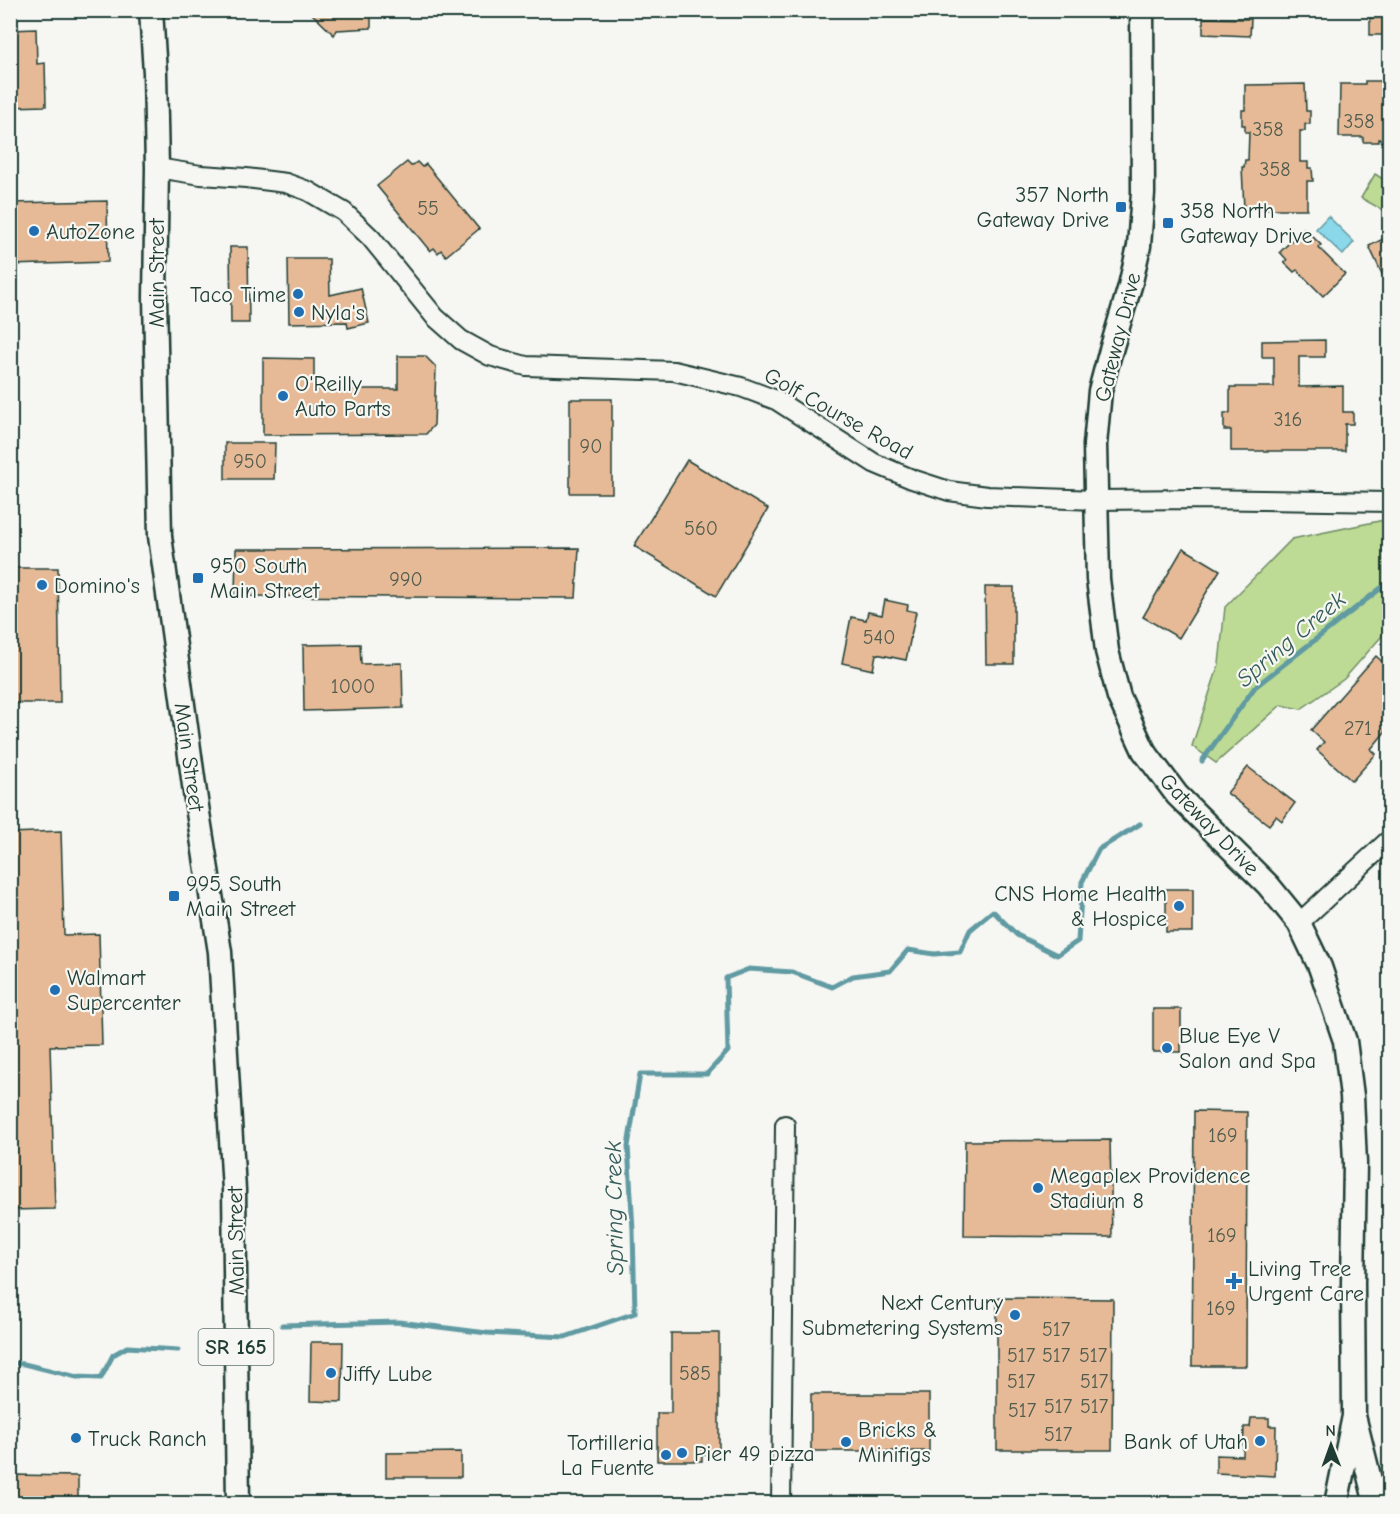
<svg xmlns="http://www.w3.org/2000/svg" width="1400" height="1514" font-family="'Comic Neue',sans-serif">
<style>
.green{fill:#bddb94;stroke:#6e8c64;stroke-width:1.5}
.water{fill:#8bd8eb;stroke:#609aa2;stroke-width:1.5}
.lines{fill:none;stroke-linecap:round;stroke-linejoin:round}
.stream{stroke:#609aa2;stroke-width:5}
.building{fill:#e6ba97;stroke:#1f3d34;stroke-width:1.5}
.minor-casing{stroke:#1f3d34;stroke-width:22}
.major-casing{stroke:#1f3d34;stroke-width:27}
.minor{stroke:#f6f6f2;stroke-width:18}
.major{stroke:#f6f6f2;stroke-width:22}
.poi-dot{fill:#1f6fb2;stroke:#f6f6f2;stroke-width:2}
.labels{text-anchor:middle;stroke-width:4.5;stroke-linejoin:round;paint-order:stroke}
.number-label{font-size:20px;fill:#515c4d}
.shield{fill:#f6f6f2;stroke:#60746d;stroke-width:1.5}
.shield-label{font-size:21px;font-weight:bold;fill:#1f3d34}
.poi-label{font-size:22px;fill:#1f3d34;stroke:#f6f6f2;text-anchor:start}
.street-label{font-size:22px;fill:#1f3d34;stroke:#f6f6f2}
.water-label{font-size:24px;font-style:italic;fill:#355c59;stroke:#f6f6f2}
</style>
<rect width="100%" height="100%" fill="#f6f6f2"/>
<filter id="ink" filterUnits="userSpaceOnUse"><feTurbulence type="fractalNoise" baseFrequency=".0167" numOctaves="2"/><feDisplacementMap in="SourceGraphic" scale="12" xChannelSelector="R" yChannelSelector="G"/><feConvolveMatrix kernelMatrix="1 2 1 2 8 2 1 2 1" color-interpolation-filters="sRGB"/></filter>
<g filter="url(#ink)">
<g class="green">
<polygon points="1375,174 1389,183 1388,213 1361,198"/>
<polygon points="1389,519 1389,628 1344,679 1301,709 1281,705 1216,763 1192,746 1219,664 1225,607 1292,539"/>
</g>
<polygon class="water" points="1328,216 1354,242 1343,255 1316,229"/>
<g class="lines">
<g class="stream">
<polyline points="1202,761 1255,687 1390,581"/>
<polyline points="282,1325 399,1322 487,1333 565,1337 635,1313 633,1230 628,1146 640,1074 707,1074 728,1051 726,978 749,969 792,972 832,987 853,976 890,971 908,950 934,954 960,952 970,930 993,911 1017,935 1057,955 1078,941 1082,882 1099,849 1140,824"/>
<polyline points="10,1363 24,1364 77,1377 101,1378 113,1355 127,1347 178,1350"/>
</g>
</g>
<g class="building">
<polygon points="308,10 371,10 371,28 337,30 334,35"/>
<polygon points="1203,18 1251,19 1250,36 1203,34"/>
<rect x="1370" y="18" width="19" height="17"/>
<polygon points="36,29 37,64 45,63 46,106 10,107 10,30"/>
<polygon points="1365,81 1381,81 1381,85 1389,85 1389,134 1388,134 1388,139 1379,139 1379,142 1363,142 1363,137 1339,137 1340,84 1365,84"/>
<polygon points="1305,84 1306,111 1310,111 1310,124 1305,124 1305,131 1300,131 1300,162 1308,162 1308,168 1312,168 1313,181 1307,181 1307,209 1244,209 1242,167 1244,167 1245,160 1248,160 1249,132 1245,132 1245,125 1242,125 1242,110 1245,110 1245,85"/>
<polygon points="407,162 411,166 417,162 422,167 426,164 479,229 446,256 441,250 438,253 434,248 430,251 377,186"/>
<polygon points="107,201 108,262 10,265 10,203"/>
<polygon points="1304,228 1321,245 1318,247 1345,274 1323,296 1297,270 1294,272 1284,262 1287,260 1280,252"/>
<polygon points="1389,236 1389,289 1369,246"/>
<polygon points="230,247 248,247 249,323 231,323"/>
<polygon points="288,259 329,259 330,295 361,288 369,323 348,328 347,322 289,323"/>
<polygon points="1325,340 1325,357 1299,357 1299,387 1343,386 1343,412 1353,412 1353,424 1345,424 1345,451 1231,451 1231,430 1224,430 1224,413 1230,413 1230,387 1274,387 1274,357 1262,357 1262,341"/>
<polygon points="398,356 425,356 436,367 434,425 426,434 263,435 263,358 314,359 314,389 398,389"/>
<rect x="570" y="399" width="42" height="94"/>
<polygon points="225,443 275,443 274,479 225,479"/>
<polygon points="687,460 768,509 716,596 634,546"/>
<polygon points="579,548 576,598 235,596 236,549"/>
<polygon points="1183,548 1220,570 1179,638 1143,617"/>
<polygon points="10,568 58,568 60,703 10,703"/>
<polygon points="985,587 1014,587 1014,664 986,664"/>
<polygon points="885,600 908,605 907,610 916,612 906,660 876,654 873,670 842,663 851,617 866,620 868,612 882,615"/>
<polygon points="360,644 361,664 402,663 403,708 304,711 303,645"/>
<polygon points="1376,656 1389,668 1389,727 1371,749 1376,754 1352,781 1317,750 1324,742 1311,730"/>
<polygon points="1248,767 1295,803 1282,821 1276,816 1269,825 1227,793"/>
<polygon points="61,831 64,935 99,934 102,1045 50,1046 55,1209 10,1210 10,833"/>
<rect x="1166" y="889" width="27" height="43"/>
<rect x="1153" y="1009" width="28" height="43"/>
<polygon points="1194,1111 1247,1112 1246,1366 1192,1366"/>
<polygon points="1110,1140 1112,1237 964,1236 965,1141"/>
<polygon points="997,1298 1113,1299 1112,1450 997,1450"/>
<polygon points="671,1333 719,1333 719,1455 702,1455 702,1461 657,1461 657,1413 671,1413"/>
<polygon points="311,1342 343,1342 342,1402 310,1401"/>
<rect x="811" y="1394" width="118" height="57"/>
<polygon points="1251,1418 1269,1418 1269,1426 1276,1426 1275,1476 1216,1473 1216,1455 1243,1456 1244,1427 1250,1427"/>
<polygon points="461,1452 461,1477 386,1477 386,1453"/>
<polygon points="10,1475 78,1476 78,1503 10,1503"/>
</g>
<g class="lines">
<defs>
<g id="minor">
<polyline points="157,168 201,175 246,178 286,183 308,191 344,212 371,238 435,317 461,340 490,356 526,366 674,371 741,387 776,400 874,463 912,479 949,491 987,496 1096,500 1194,499 1390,502"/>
<polyline points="1299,923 1390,839"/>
<polyline points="781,1504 785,1125"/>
</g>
<g id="major">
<polyline points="151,10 155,73 157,168 155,297 160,536 196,800 220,952 234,1190 238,1504"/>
<polyline points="1142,10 1143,193 1139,246 1130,286 1109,357 1100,391 1095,445 1098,579 1107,651 1119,697 1144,751 1177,795 1268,885 1299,923 1320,967 1345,1041 1352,1096 1355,1163 1353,1283 1354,1416 1336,1504"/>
<polyline points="1355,1420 1376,1504"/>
</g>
</defs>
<use href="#minor" class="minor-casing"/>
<use href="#major" class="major-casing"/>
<use href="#minor" class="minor"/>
<use href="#major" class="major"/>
</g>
</g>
<g class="poi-dot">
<rect x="1115" y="201" width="12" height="12" rx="3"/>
<rect x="1162" y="217" width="12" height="12" rx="3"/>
<circle cx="34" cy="231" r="6"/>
<circle cx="298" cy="294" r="6"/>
<circle cx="299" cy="312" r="6"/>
<circle cx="283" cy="396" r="6"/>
<rect x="192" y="572" width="12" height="12" rx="3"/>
<circle cx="42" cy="585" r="6"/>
<rect x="168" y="890" width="12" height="12" rx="3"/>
<circle cx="1179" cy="906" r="6"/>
<circle cx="55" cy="990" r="6"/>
<circle cx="1167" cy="1048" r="6"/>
<circle cx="1038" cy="1188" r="6"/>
<path d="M1231 1272h6v6h6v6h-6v6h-6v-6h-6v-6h6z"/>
<circle cx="1015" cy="1315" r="6"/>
<circle cx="331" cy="1373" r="6"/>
<circle cx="76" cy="1438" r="6"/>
<circle cx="1260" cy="1441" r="6"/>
<circle cx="846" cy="1442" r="6"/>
<circle cx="682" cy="1453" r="6"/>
<circle cx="666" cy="1455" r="6"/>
</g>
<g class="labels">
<g class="number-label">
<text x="1359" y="128">358</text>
<text x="1268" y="136">358</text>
<text x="1275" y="176">358</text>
<text x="428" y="215">55</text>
<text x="1288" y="426">316</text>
<text x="591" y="453">90</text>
<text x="250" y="468">950</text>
<text x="701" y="535">560</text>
<text x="406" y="586">990</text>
<text x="879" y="644">540</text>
<text x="353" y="693">1000</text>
<text x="1358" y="735">271</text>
<text x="1223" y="1142">169</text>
<text x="1222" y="1242">169</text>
<text x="1221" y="1315">169</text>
<text x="1056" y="1336">517</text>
<text x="1021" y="1362">517</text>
<text x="1056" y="1362">517</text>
<text x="1093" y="1362">517</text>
<text x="695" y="1380">585</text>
<text x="1021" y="1388">517</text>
<text x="1094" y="1388">517</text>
<text x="1058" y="1413">517</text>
<text x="1094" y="1413">517</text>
<text x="1022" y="1417">517</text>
<text x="1058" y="1441">517</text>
</g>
<rect class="shield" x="198.5" y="1329" width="75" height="36" rx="4.5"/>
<g class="shield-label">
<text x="236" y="1354">SR 165</text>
</g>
<g class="poi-label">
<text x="1109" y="202" text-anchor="end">357 North<tspan x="1109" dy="25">Gateway Drive</tspan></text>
<text x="1180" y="218">358 North<tspan x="1180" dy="25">Gateway Drive</tspan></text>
<text x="46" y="239">AutoZone</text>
<text x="286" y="302" text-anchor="end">Taco Time</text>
<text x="311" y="320">Nyla's</text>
<text x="295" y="391">O'Reilly<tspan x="295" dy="25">Auto Parts</tspan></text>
<text x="210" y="573">950 South<tspan x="210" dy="25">Main Street</tspan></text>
<text x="54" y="593">Domino's</text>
<text x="186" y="891">995 South<tspan x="186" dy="25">Main Street</tspan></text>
<text x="1167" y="901" text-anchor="end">CNS Home Health<tspan x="1167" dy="25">&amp; Hospice</tspan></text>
<text x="67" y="985">Walmart<tspan x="67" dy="25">Supercenter</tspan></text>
<text x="1179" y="1043">Blue Eye V<tspan x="1179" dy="25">Salon and Spa</tspan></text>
<text x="1050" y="1183">Megaplex Providence<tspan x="1050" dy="25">Stadium 8</tspan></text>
<text x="1248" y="1276">Living Tree<tspan x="1248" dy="25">Urgent Care</tspan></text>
<text x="1003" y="1310" text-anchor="end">Next Century<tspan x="1003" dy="25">Submetering Systems</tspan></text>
<text x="343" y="1381">Jiffy Lube</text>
<text x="858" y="1437">Bricks &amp;<tspan x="858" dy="25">Minifigs</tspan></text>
<text x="88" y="1446">Truck Ranch</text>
<text x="1248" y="1449" text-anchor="end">Bank of Utah</text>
<text x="654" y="1450" text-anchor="end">Tortilleria<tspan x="654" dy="25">La Fuente</tspan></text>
<text x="694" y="1461">Pier 49 pizza</text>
</g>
<g class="street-label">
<text transform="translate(156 273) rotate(-90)" y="8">Main Street</text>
<text transform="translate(1117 337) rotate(-76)" y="8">Gateway Drive</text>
<text transform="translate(839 413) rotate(29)" y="8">Golf Course Road</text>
<text transform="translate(190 757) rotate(82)" y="8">Main Street</text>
<text transform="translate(1210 824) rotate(46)" y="8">Gateway Drive</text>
<text transform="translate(235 1241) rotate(-91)" y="8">Main Street</text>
</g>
<g class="water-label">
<text transform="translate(1291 639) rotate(-40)" y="8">Spring Creek</text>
<text transform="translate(614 1208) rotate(-91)" y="8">Spring Creek</text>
</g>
</g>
<rect width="1400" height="1514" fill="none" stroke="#f6f6f2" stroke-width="36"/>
<rect x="18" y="18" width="1364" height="1478" fill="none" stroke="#1f3d34" stroke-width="2" filter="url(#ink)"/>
<g transform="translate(1331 1445) rotate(359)" stroke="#f6f6f2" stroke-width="4.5" paint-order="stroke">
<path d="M0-4.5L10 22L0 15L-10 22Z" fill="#1f3d34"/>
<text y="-9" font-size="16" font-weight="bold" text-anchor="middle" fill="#1f3d34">N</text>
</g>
</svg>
